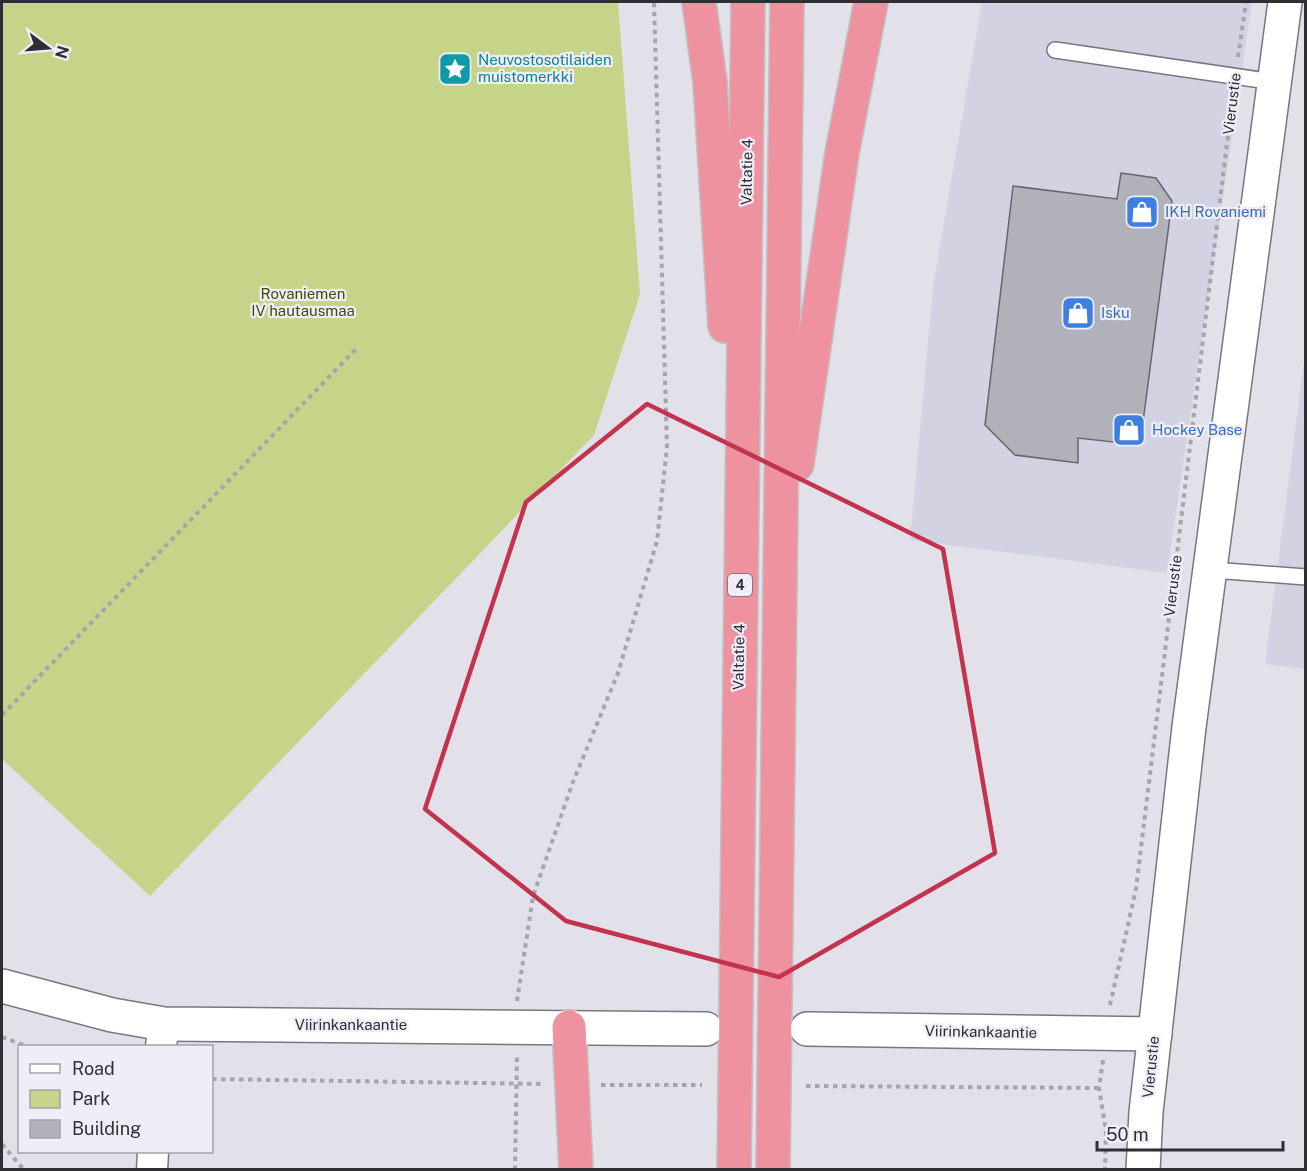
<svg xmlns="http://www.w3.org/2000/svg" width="1307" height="1171" font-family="'Public Sans',sans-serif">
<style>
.built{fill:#d3d2e2}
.green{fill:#c5d489}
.building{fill:#b1b1b9;stroke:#66666e;stroke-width:1.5}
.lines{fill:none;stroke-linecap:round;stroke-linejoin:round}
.service-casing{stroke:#78777f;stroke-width:18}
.minor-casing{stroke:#78777f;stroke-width:33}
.tertiary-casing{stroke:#78777f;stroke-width:36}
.trunk-casing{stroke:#c1c1c2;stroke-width:36}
.path{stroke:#a5a5ac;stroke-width:4;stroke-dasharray:4.5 4.5;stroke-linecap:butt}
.service{stroke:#fff;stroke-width:15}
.minor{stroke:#fff;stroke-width:30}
.tertiary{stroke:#fff;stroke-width:33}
.trunk{stroke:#ee929f;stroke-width:33}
.marked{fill:none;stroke:#c3334d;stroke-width:4.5;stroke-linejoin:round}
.labels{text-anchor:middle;stroke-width:4.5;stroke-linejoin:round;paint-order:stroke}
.shield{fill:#efeef8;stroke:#69686e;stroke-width:1.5}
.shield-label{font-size:14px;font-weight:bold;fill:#2f2f33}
.culture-label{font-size:15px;fill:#0d838f;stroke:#efeef8;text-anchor:start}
.street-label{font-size:15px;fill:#2f2f33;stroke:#efeef8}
.shop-label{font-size:15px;fill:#366cbe;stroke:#efeef8;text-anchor:start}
.park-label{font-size:15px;fill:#424b03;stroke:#efeef8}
</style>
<rect width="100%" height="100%" fill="#e2e1ea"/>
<g class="built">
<polygon points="982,2 1252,2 1167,573 910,540 933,286"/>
<polygon points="1305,354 1305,669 1265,664"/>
</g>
<polygon class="green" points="2,2 618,2 640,294 594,435 150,896 2,759"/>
<polygon class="building" points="1121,173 1156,178 1172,201 1140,445 1078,438 1078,463 1015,455 985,425 1013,186 1117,199"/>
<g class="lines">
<defs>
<g id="service">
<polyline points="1055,50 1274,82"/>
<polyline points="1212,570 1306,577"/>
</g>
<g id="minor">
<polyline points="161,1046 164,1024"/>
<polyline points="152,1170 153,1152"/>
</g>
<g id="tertiary">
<polyline points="2,986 112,1015 164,1024 706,1029"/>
<polyline points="807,1029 1155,1034"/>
<polyline points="1143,1170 1146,1112 1189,727 1285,2"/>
</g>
<g id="trunk">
<polyline points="699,2 710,82 725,326"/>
<polyline points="797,464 842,153 871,2"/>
<polyline points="569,1027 576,1170"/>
<polyline points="734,1170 748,2"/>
<polyline points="773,1170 787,2"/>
</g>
</defs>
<use href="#service" class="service-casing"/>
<use href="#minor" class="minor-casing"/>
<use href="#tertiary" class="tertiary-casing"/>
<use href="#trunk" class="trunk-casing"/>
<g class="path">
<polyline points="1238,57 1246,2"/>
<polyline points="2,715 358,347"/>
<polyline points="517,1001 533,896 573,782 618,673 657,541 667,447 654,2"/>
<polyline points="1110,1005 1136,889 1233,94"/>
<polyline points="2,1037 26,1046"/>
<polyline points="1103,1060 1099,1088 1106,1130 1105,1170"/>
<polyline points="212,1079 545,1084"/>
<polyline points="601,1085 702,1085"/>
<polyline points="806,1086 1099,1088"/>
<polyline points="2,1144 24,1170"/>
<polyline points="515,1170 517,1056"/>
</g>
<use href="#service" class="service"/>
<use href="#minor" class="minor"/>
<use href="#tertiary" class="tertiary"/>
<use href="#trunk" class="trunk"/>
</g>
<path class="marked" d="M647 404 943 549 995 853 779 977 566 921 425 809 526 502Z"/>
<defs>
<symbol id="sight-square" viewBox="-11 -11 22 22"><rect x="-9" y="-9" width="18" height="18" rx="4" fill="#0f9aa8" stroke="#efeef8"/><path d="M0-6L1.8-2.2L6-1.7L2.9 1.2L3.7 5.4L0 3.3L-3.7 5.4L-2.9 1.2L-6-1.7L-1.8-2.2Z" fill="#fff"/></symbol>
<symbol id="shop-square" viewBox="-11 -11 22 22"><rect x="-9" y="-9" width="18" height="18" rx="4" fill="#3f7fe0" stroke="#efeef8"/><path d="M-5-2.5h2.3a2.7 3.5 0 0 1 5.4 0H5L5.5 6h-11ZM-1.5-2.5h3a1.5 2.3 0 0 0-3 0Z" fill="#fff"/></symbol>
</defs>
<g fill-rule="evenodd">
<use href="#sight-square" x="436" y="50" width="38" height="38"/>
<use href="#shop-square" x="1123" y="193" width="38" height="38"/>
<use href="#shop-square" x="1059" y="294" width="38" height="38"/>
<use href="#shop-square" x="1110" y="411" width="38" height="38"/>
</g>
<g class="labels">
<rect class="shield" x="728" y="574" width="24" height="22" rx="4.5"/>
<g class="shield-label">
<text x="740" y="590">4</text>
</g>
<g class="culture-label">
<text x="478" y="65">Neuvostosotilaiden<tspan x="478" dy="17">muistomerkki</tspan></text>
</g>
<g class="street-label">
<text transform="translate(1232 104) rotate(-83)" y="5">Vierustie</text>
<text transform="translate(747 172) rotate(-89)" y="5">Valtatie 4</text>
<text transform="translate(1173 586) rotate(-83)" y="5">Vierustie</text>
<text transform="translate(739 657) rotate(-89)" y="5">Valtatie 4</text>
<text x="351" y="1030">Viirinkankaantie</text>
<text transform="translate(981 1032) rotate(1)" y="5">Viirinkankaantie</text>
<text transform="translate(1151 1067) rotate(-84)" y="5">Vierustie</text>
</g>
<g class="shop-label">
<text x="1165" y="217">IKH Rovaniemi</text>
<text x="1101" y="318">Isku</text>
<text x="1152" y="435">Hockey Base</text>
</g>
<g class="park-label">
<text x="303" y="299">Rovaniemen<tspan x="303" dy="17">IV hautausmaa</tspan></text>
</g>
</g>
<rect width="1307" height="1171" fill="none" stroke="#2f2f33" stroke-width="6"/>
<rect x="18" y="1045" width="195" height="108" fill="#efeef8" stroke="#a2a2a9" stroke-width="1.5"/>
<rect x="30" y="1064" width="30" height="9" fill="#ffffff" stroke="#a2a2a9" stroke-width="1.5"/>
<text x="72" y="1075" font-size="18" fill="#2f2f33">Road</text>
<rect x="30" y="1090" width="30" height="18" fill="#c5d489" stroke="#a2a2a9" stroke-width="1.5"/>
<text x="72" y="1105" font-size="18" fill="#2f2f33">Park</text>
<rect x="30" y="1120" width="30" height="18" fill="#b1b1b9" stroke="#a2a2a9" stroke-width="1.5"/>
<text x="72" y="1135" font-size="18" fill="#2f2f33">Building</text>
<g transform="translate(48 48) rotate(106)" stroke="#efeef8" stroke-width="4.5" paint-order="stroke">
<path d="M0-4.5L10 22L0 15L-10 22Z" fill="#2f2f33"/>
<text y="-9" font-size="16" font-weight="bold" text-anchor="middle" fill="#2f2f33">N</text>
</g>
<path d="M1097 1141v9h186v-9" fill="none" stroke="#2f2f33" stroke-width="3"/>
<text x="1106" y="1141" font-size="18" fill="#2f2f33" stroke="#efeef8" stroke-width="4.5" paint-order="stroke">50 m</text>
</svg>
